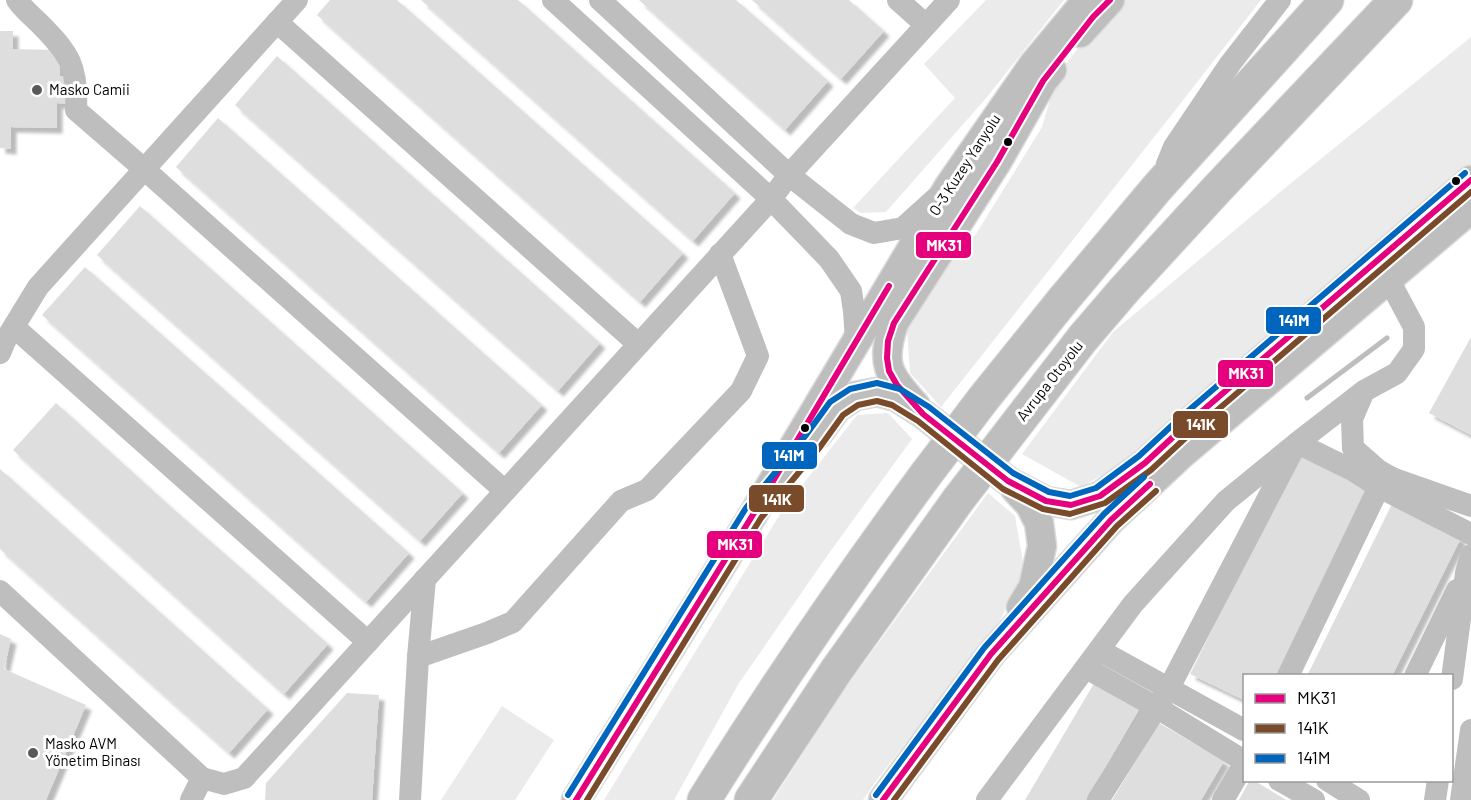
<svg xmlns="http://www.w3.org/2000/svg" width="1471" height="800" font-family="Barlow,sans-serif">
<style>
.green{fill:#ebebeb}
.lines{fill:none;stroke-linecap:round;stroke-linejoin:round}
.stream{stroke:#bdbdbd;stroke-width:5}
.building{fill:#dedede;filter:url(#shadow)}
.major-casing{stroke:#dbdbdb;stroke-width:31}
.highway-casing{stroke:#dbdbdb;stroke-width:35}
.minor{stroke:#bebebe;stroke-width:22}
.major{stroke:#bebebe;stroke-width:28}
.highway{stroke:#bebebe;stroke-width:33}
.highway-bridge-casing{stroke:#dbdbdb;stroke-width:35;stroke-linecap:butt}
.highway-bridge{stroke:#bebebe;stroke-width:33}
.bus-1-casing{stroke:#fff;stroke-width:10}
.bus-2-casing{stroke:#fff;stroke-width:10}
.bus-3-casing{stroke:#fff;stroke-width:10}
.bus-1{stroke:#e5007d;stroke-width:6}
.bus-2{stroke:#7a4b2a;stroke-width:6}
.bus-3{stroke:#0065bd;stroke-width:6}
.poi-dot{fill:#595959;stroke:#fff;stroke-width:2}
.bus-dot{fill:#000;stroke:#fff;stroke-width:2}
.labels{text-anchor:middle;stroke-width:6;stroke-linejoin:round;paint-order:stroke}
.poi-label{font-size:15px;fill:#000;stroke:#fff;text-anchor:start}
.street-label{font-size:15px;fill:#000;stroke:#fff}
.line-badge{stroke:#fff;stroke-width:2}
.badge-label{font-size:16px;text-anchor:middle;font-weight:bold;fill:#fff}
</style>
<defs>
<filter id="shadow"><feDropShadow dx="5.5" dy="5.5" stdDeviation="1.5" flood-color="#0004"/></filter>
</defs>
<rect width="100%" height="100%" fill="#fff"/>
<g class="green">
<polygon points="986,0 1064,0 987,97 886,212 861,213 853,208 955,98 924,64"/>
<polygon points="1120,0 1261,0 1177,108 941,407 910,373 907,329 946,260 962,249 976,234 1042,127 1054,86 1066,64 1098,21"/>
<polygon points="1471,37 1471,181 1142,453 1081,487 1022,454 1113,332 1285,188"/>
<polygon points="888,413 912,439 827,556 739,683 674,800 604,800 782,511 857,415"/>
<polygon points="988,493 1015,516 1025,574 996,627 873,785 863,800 773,800 838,698"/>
<polygon points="502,706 554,740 515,800 441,800"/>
</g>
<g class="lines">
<polyline class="stream" points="1307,398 1387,338"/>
</g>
<g class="building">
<polygon points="330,0 397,0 683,253 640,302 317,15"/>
<polygon points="421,0 518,0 735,193 693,241"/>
<polygon points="639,0 736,0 828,81 785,130"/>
<polygon points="752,0 849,0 884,31 841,79"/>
<polygon points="0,31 13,31 13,49 60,50 60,76 74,76 73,104 57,103 57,128 11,127 11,149 0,148"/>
<polygon points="277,56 600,343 558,391 235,105"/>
<polygon points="218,118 542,405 499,453 176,167"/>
<polygon points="140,206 463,493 420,541 97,255"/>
<polygon points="85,267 409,553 366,602 42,315"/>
<polygon points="1471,337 1471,435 1429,413"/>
<polygon points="56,403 172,508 328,644 284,694 13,450"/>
<polygon points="1301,450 1371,484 1276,676 1244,676 1244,700 1190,674"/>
<polygon points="0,469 268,709 229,753 0,549"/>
<polygon points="1392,504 1461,538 1392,676 1307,676"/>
<polygon points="0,634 11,639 4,669 86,705 46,800 0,800"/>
<polygon points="1096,680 1141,706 1086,800 1025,800"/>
<polygon points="347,693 379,695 372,800 265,800 266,783"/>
<polygon points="1159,723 1224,761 1201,800 1112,800"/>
<polygon points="1250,780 1253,780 1286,800 1239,800"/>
</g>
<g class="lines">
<defs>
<g id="major">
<polyline points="1080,33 1110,0"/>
<path d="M916 406C888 374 880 365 894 323L997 162 1043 81 1052 70"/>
<polyline points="818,434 837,408 855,396 877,392 896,397 923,414 1008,481 1046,501 1071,505 1100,496 1145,463 1187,424 1471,180"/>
<polyline points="1015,489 1030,505 1039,523 1042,546 1033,587 1021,607"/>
<polyline points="576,800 754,513 949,186 1033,65 1087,0"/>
<polyline points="883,800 991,654 1111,520 1182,454 1471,209"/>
</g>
<g id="highway">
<polyline points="1063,300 1157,188 1327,0"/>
<polyline points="1083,338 1125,289 1217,189 1396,0"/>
<path d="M704 800C774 688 848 580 927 473"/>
<polyline points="751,800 836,671 958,500"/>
</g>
</defs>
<use href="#major" class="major-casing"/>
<use href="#highway" class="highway-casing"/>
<g class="minor">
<path d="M17 0C23 9 32 16 40 24 70 54 78 67 76 110L144 169 505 491"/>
<polyline points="553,0 771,199 829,259 851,291 854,311 856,341"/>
<polyline points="600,0 789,175 851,224 874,233 903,228 935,199"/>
<polyline points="898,0 926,25"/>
<polyline points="277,22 638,344"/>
<polyline points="1167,164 1174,147 1230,64 1280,0"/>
<polyline points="1377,267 1389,280 1414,327 1414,349 1397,373 1364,391 1352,419 1353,448 1378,470 1392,478 1471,506"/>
<polyline points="14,327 368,642"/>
<polyline points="0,353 5,341 38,287 297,0"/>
<polyline points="1297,443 1354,471 1379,487 1471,534"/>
<polyline points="0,591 202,778 224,784 244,778 771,199 789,175 949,0"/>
<polyline points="1099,650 1244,730"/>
<polyline points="418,657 487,633 513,622 621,501 647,490 741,391 758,356 720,254"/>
<polyline points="1086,668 1156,707 1244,761"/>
<polyline points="1288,676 1379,487 1392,478"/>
<polyline points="1415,676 1457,590"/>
<polyline points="1452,679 1466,573 1471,555"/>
<polyline points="1279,780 1314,800"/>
<polyline points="1327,780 1359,800"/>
<polyline points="191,800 202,778"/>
<polyline points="410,800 418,657 425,579"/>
<polyline points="987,800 1133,604 1226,501 1297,443 1364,391"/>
<polyline points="1098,800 1169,688 1292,452"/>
<polyline points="1223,800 1244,764"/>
<polyline points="1435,800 1438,780"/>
<polyline points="1461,800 1471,730"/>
</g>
<use href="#major" class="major"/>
<use href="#highway" class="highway"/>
<defs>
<g id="highway-bridge">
<polyline points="927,473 984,398 1063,300"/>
<polyline points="958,500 1083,338"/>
</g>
</defs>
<use href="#highway-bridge" class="highway-bridge-casing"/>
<use href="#highway-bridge" class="highway-bridge"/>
<defs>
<g id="bus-1">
<polyline points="1110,0 1093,17 1043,81 997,162 894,323 888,341 887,358 889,371 897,385 923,414 1008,481 1046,501 1071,505 1100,496 1145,463 1187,424 1471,180"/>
<polyline points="576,800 754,513 889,286"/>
<polyline points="883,800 991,654 1111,520 1150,484"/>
</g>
<g id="bus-2">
<polyline points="587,800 761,518 820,447 843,415 858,405 877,401 892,405 918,421 1003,489 1043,509 1070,514 1105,503 1151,470 1193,431 1471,192"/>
<polyline points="894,800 998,660 1117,526 1156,491"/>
</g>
<g id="bus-3">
<polyline points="568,795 746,508 806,435 830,402 850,389 877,383 900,389 929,407 1013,473 1049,492 1070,496 1096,488 1139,456 1181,417 1465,173"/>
<polyline points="876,795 984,648 1104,514 1144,477"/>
</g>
</defs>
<use href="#bus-1" class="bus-1-casing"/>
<use href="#bus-2" class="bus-2-casing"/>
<use href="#bus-3" class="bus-3-casing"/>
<use href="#bus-1" class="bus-1"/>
<use href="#bus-2" class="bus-2"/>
<use href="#bus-3" class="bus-3"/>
</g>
<g class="poi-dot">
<circle cx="37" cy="90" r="6"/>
<circle cx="33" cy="753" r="6"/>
</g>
<g class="bus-dot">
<circle cx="1008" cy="142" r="5"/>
<circle cx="1456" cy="181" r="5"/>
<circle cx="805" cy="428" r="5"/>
</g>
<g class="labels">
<g class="poi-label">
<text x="49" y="95">Masko Camii</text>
<text x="45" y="749">Masko AVM<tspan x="45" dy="17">Yönetim Binası</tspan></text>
</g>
<g class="street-label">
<text transform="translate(965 165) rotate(-57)" y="5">O-3 Kuzey Yanyolu</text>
<text transform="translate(1050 381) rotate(-52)" y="5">Avrupa Otoyolu</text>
</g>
</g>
<g class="line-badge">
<rect x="915" y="231" width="57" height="28" rx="6" fill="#e5007d"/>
<rect x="1265" y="306" width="57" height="29" rx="6" fill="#0065bd"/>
<rect x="1217" y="359" width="57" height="29" rx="6" fill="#e5007d"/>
<rect x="1172" y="410" width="57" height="29" rx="6" fill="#7a4b2a"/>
<rect x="761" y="441" width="57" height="29" rx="6" fill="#0065bd"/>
<rect x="748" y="484" width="57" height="29" rx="6" fill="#7a4b2a"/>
<rect x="706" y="530" width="57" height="29" rx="6" fill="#e5007d"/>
</g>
<g class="badge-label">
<text x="944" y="251">MK31</text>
<text x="1294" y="326">141M</text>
<text x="1246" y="379">MK31</text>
<text x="1201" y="430">141K</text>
<text x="789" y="461">141M</text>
<text x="777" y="505">141K</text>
<text x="735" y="550">MK31</text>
</g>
<rect x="1243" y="674" width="210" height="108" fill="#ffffff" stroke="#999999" stroke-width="1.5"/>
<rect x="1255" y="694" width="30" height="9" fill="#e5007d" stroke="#999999" stroke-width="1.5"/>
<text x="1297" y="704" font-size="18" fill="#000000">MK31</text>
<rect x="1255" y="724" width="30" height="9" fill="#7a4b2a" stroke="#999999" stroke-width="1.5"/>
<text x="1297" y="734" font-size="18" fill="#000000">141K</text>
<rect x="1255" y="754" width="30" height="9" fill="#0065bd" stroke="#999999" stroke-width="1.5"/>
<text x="1297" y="764" font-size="18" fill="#000000">141M</text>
</svg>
